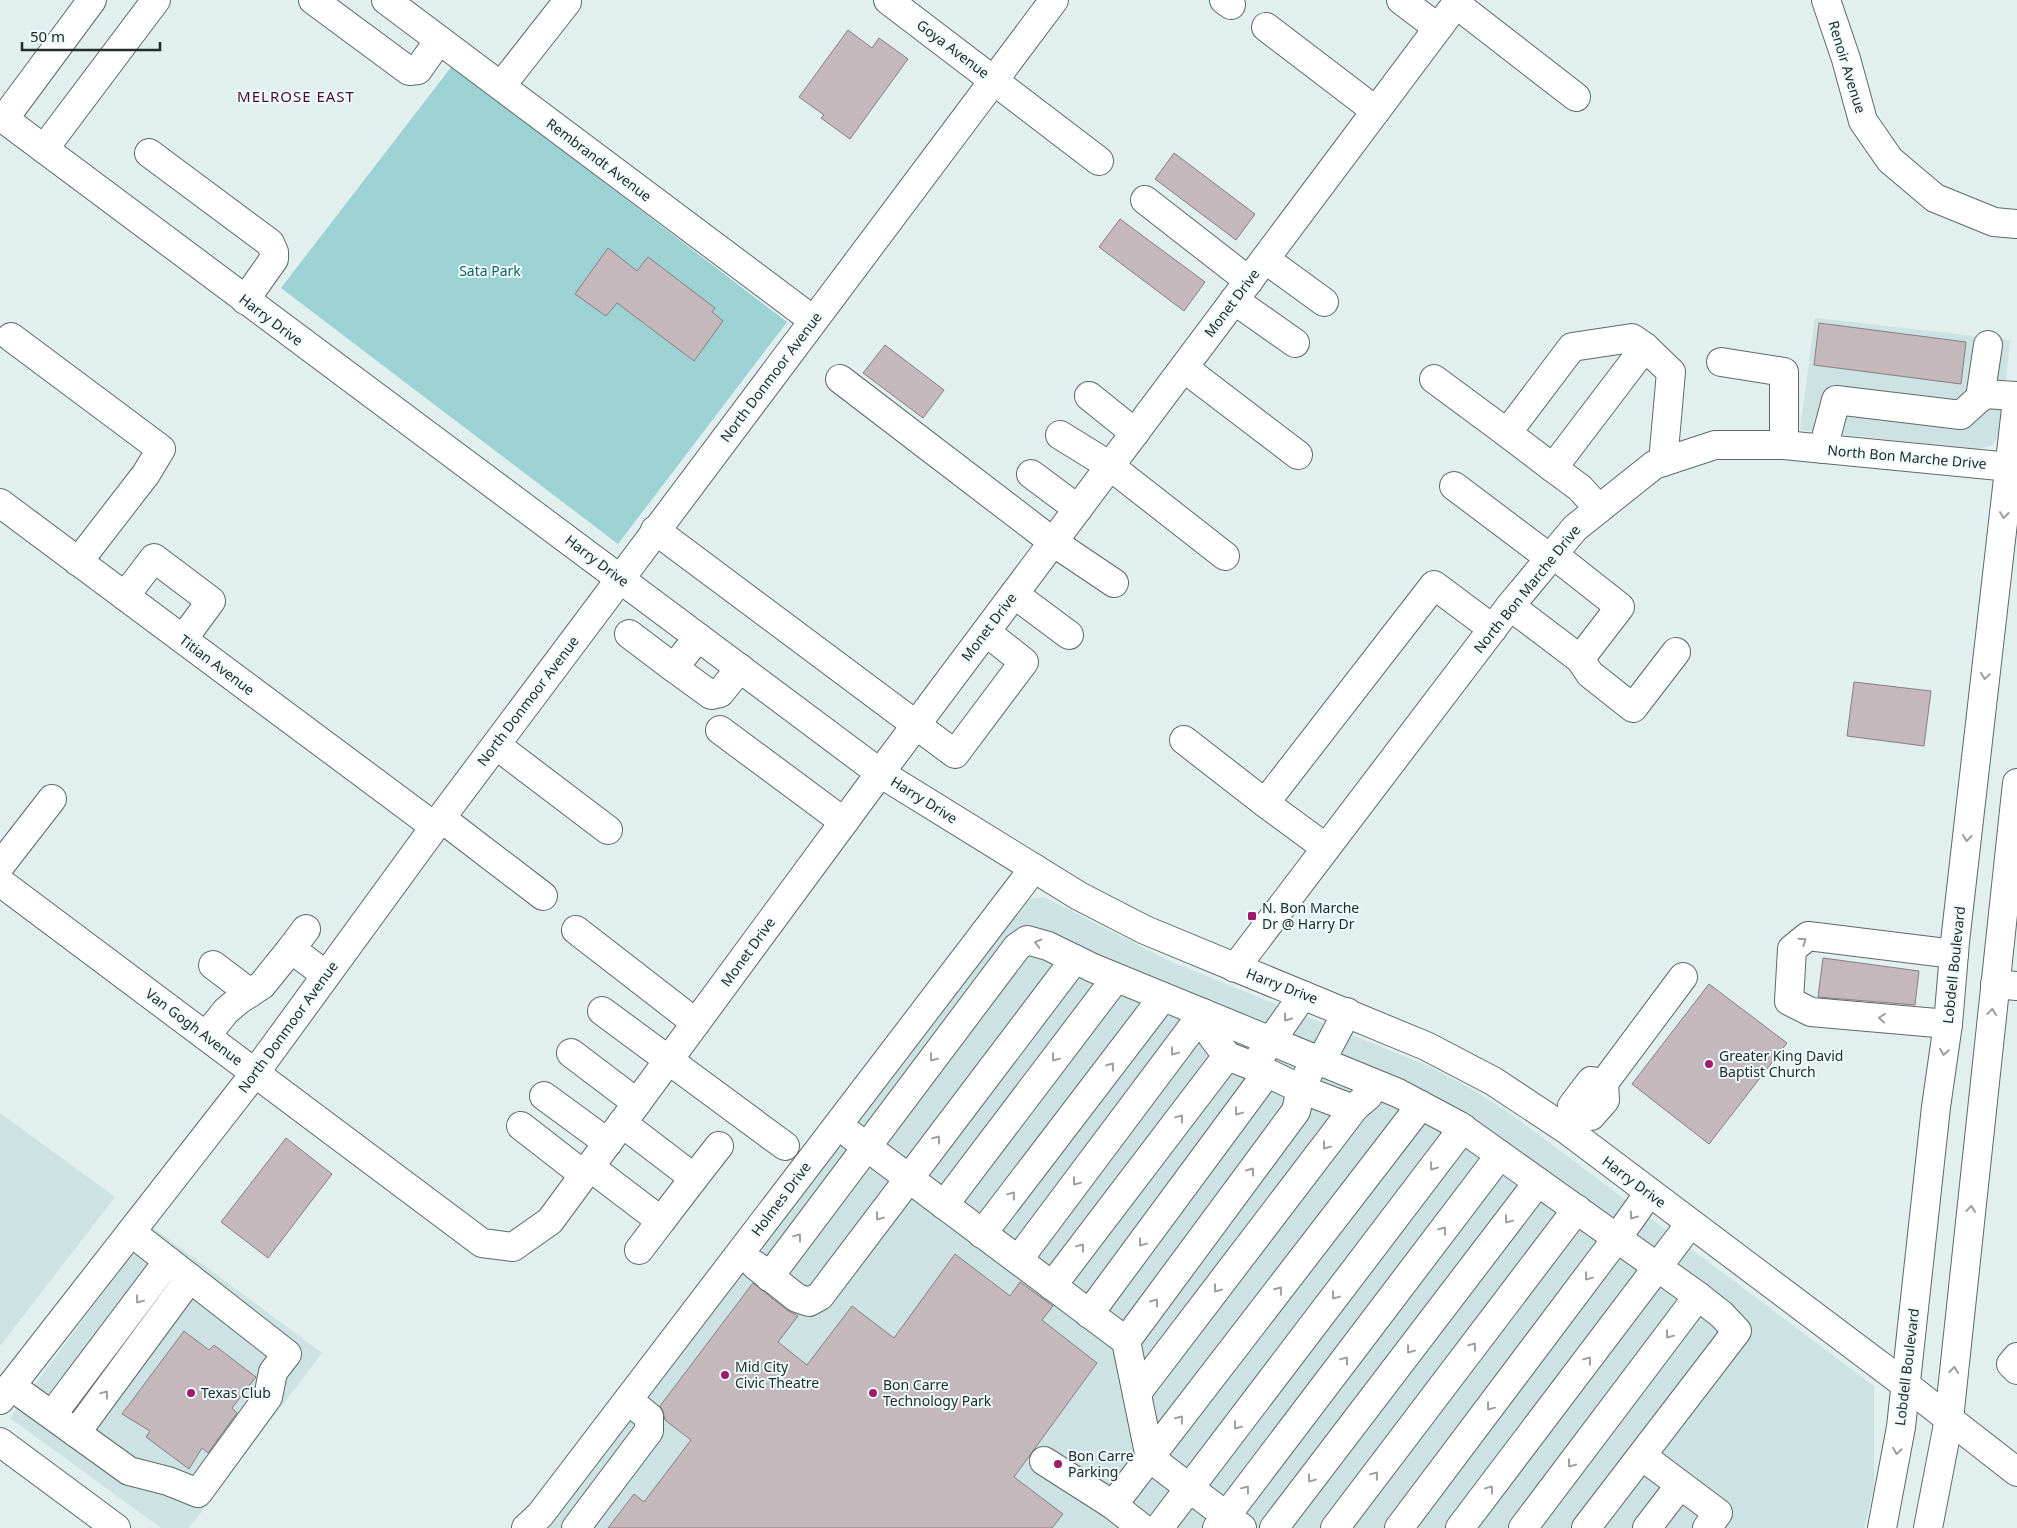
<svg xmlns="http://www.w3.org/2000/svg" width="2017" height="1528" font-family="'Noto Sans',sans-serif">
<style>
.built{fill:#cce2e3}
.green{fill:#9dd2d4}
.building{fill:#c4b8bd;stroke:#887d81}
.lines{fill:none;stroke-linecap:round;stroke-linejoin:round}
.minor-casing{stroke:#5d6969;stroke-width:30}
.major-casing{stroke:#5d6969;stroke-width:30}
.minor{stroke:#fff;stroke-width:28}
.major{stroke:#fff;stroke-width:28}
.oneway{stroke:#9d9f9f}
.poi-dot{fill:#a01b6a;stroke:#eefcfd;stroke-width:2}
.labels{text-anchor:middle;stroke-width:4;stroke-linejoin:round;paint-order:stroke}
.street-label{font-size:14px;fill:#252a2a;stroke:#eefcfd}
.park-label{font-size:14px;fill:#126265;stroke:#eefcfd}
.poi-label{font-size:14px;fill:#252a2a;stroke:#eefcfd;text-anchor:start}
.neighbourhood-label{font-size:15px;letter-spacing:1px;fill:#4b0c30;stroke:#eefcfd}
</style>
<rect width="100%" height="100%" fill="#e1efef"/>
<g class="built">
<polygon points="1815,318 2010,340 2001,429 1995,442 1991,446 1976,449 1800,430"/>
<polygon points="1044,897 1167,960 1428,1066 1468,1087 1509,1113 1550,1143 1874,1386 1874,1487 1864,1528 526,1528 1023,900"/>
<polygon points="0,1113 115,1197 0,1346"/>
<polygon points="152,1227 322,1353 189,1528 161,1528 10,1418"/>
</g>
<polygon class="green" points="452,66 787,322 618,544 281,288"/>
<g class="building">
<polygon points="848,30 872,48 879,38 908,59 850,139 821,118 824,115 799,97"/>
<polygon points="1174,153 1255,214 1236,240 1155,179"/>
<polygon points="1120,219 1205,282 1184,311 1099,247"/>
<polygon points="608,248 637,271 648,257 715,308 712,312 723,321 694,361 617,303 606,316 575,294"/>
<polygon points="1819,323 1966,342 1961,384 1814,365"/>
<polygon points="885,345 944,390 923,418 863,373"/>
<polygon points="1854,682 1931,691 1924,746 1847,736"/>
<polygon points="1823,958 1919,971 1915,1005 1818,997"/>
<polygon points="1709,984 1787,1043 1709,1144 1632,1084"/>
<polygon points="286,1138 332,1174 268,1258 221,1222"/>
<polygon points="955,1254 1010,1296 1020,1282 1053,1306 1042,1320 1097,1363 1014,1477 1063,1514 1052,1528 608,1528 634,1494 644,1502 691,1440 665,1420 663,1411 660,1406 753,1283 787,1310 798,1316 778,1342 807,1365 852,1306 894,1338"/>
<polygon points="184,1331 209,1350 214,1345 256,1377 232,1408 237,1413 208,1453 202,1448 189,1469 146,1437 150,1431 122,1414"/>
</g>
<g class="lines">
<defs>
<g id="minor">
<polyline points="313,0 409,71 418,70 439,40"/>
<polyline points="386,0 813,320"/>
<polyline points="888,0 1099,161"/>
<polyline points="1224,0 1231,5"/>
<polyline points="1401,0 1438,28"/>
<polyline points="1826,0 1846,59 1863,121 1890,160 1935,198 1994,222 2017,224"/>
<polyline points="1456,4 1576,97"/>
<polyline points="1266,27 1376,111"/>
<polyline points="501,86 567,2"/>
<polyline points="0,116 880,773 1079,896 1145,930 1426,1046 1493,1081 1567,1130 1906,1385"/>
<polyline points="4,119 92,0"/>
<polyline points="44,149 156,0"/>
<polyline points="149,153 270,243 274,252 274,259 245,300"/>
<polyline points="1145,200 1249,281"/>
<polyline points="1265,259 1324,302"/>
<polyline points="1234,300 1295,343"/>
<polyline points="11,337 161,449 146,474 78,562"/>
<polyline points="1721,362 1784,372 1784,445"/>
<polyline points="1184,368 1298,455"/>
<polyline points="840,379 1053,542 1114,583"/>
<polyline points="1434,379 1507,433"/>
<polyline points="1089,396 1135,433"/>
<polyline points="1980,398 1988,345"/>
<polyline points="1060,435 1110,466 1225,556"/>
<polyline points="1823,449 1836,400 1961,415 1984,394 2017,396"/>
<polyline points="1553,468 1507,433 1572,347 1632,338 1645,347"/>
<polyline points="1031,474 1078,509"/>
<polyline points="1454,486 1551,559"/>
<polyline points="0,503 435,827"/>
<polyline points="1599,509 1580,488 1553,468 1645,347 1671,372 1663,462"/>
<polyline points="655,530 955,754 1024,662 986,632"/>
<polyline points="1014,594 1069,635"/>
<polyline points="125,596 154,558 211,601 183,639"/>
<polyline points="1510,606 1580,659 1620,607 1554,555"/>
<polyline points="629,634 674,668"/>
<polyline points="698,637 674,668 711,695 720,693 740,668"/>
<polyline points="1580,659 1590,674 1633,708 1676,652"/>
<polyline points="720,730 844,822"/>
<polyline points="1184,740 1265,803"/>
<polyline points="496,745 608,830"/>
<polyline points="441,818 543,896"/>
<polyline points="1326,848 1265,803 1434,585 1493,629"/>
<polyline points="0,866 52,799"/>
<polyline points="0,882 482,1243 513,1247 550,1221 880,773 1459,0"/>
<polyline points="576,930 696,1023"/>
<polyline points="291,949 306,929"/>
<polyline points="213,965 250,993"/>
<polyline points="1235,968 1510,606 1575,528 1654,465 1715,445 1784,445 2010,467"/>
<polyline points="1995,984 2017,986"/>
<polyline points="602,1011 785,1146"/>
<polyline points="1203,1013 1212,1036 1227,1056 1253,1066 1301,1089 1348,1107 1355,1107 1368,1096"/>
<polyline points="1948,1024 1811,1012 1789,1001 1792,949 1808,936 1954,954"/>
<polyline points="206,1036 226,1011 239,1000 262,985 291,949 326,975"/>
<polyline points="571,1053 637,1103"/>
<polyline points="1261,1055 1303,995"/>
<polyline points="1321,1061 1347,1012"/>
<polyline points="1604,1083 1591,1081 1572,1106 1577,1118 1591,1116 1605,1100 1604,1083 1683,977"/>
<polyline points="544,1096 608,1143"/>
<polyline points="521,1126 584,1175"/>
<polyline points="851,1135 1126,1341 1150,1458 1242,1528"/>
<polyline points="590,1167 661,1221 694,1178 622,1123"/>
<polyline points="694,1178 719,1146"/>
<polyline points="944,1205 1116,978"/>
<polyline points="982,1234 1163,997"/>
<polyline points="639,1250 661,1221"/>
<polyline points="1018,1260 1203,1013"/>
<polyline points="755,1265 797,1298 809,1302 820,1296 1075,959"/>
<polyline points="769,1277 1017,947 1027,940 1048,946 1093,968 1398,1093 1458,1125 1698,1296 1722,1315 1737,1331 1586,1528"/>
<polyline points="1052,1286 1227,1056"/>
<polyline points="1089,1314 1267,1073"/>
<polyline points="1126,1341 1296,1111 1301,1089 1315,1059"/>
<polyline points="2017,1357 2011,1364 2017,1370"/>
<polyline points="11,1386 129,1471 168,1481 198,1493 268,1397 273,1372 287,1354 131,1232"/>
<polyline points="1137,1393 1355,1107"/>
<polyline points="0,1400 255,1073 441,818 1054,0"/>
<polyline points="52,1415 168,1261"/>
<polyline points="1949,1419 2017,1472"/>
<polyline points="76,1433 190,1278"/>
<polyline points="0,1442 116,1528"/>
<polyline points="1642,1456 1718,1513 1707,1528"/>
<polyline points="1044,1461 1113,1505"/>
<polyline points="526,1528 540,1515 1034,868"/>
<polyline points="576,1528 649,1431 649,1417 628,1400"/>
<polyline points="1142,1528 1113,1505 1421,1105"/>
<polyline points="1159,1528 1463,1128"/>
<polyline points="1217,1528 1500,1155"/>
<polyline points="1274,1528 1538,1182"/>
<polyline points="1335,1528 1577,1209"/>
<polyline points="1399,1528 1617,1238 1649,1193"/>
<polyline points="1460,1528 1690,1224"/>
<polyline points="1523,1528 1698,1296"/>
<polyline points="1647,1528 1680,1485"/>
</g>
<g id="major">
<polyline points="1906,1385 1949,1419"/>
<polyline points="1882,1528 1901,1427 1936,1107 1948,1024 1955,942 2017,400"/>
<polyline points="1928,1528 1949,1419 2017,783"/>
</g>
</defs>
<use href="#minor" class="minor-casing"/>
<use href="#major" class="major-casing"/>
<use href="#minor" class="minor"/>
<use href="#major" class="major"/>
</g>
<defs><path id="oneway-chevron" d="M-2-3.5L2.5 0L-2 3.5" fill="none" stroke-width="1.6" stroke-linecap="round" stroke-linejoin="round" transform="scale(1.25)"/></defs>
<g class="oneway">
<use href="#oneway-chevron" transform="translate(2004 515) rotate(97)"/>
<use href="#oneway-chevron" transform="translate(1985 676) rotate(98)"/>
<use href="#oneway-chevron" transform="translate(1967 838) rotate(96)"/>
<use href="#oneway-chevron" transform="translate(1803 941) rotate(-34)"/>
<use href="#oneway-chevron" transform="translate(1038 943) rotate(-165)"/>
<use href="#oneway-chevron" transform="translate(1992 1012) rotate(-84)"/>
<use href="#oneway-chevron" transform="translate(1287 1018) rotate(126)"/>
<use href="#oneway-chevron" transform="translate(1882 1018) rotate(-175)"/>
<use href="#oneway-chevron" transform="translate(1174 1052) rotate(127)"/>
<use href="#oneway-chevron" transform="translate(1944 1052) rotate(99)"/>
<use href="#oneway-chevron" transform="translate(933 1058) rotate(127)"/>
<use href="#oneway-chevron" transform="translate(1055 1058) rotate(127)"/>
<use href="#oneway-chevron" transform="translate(1111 1066) rotate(-53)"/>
<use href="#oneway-chevron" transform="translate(1238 1112) rotate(127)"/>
<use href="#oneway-chevron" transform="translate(1180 1118) rotate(-53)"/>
<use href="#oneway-chevron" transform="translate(937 1139) rotate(-53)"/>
<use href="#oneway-chevron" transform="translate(1326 1146) rotate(127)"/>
<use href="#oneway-chevron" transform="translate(1433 1167) rotate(127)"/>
<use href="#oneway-chevron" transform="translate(1251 1171) rotate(-54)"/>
<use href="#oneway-chevron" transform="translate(1076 1182) rotate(127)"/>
<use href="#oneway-chevron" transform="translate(1012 1195) rotate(-53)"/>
<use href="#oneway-chevron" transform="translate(1971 1209) rotate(-84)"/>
<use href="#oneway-chevron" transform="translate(1633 1216) rotate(125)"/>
<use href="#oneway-chevron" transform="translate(879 1217) rotate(127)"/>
<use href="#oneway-chevron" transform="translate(1508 1220) rotate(127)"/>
<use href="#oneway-chevron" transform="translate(1443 1230) rotate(-53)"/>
<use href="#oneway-chevron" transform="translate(798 1237) rotate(-53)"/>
<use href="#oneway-chevron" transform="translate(1142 1243) rotate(127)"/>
<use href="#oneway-chevron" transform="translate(1081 1247) rotate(-53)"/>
<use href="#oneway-chevron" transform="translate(1588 1277) rotate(127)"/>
<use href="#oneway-chevron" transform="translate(1217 1289) rotate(127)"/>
<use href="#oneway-chevron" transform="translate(1279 1290) rotate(-52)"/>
<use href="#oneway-chevron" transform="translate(1335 1296) rotate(127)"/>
<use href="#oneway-chevron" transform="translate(139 1300) rotate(127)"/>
<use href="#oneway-chevron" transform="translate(1155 1302) rotate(-54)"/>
<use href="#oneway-chevron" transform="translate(1669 1335) rotate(127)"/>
<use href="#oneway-chevron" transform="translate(1473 1346) rotate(-53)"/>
<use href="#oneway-chevron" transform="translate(1410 1350) rotate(127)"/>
<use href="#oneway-chevron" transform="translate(1345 1360) rotate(-53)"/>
<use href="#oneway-chevron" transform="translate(1588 1360) rotate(-53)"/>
<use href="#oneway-chevron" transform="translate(1954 1370) rotate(-84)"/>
<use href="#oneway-chevron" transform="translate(105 1394) rotate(-53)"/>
<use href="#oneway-chevron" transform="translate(1490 1407) rotate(127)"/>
<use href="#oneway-chevron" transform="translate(1180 1419) rotate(-52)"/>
<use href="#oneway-chevron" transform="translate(1237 1426) rotate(127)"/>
<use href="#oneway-chevron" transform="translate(1897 1451) rotate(99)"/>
<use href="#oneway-chevron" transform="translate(1571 1464) rotate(127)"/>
<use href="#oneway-chevron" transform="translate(1375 1475) rotate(-53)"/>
<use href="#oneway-chevron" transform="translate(1311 1479) rotate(127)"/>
<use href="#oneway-chevron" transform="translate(1246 1489) rotate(-53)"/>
<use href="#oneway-chevron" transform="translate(1490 1489) rotate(-53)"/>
</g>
<g class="poi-dot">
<rect x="1247" y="911" width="10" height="10" rx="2.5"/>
<circle cx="1709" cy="1064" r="5"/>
<circle cx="725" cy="1375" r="5"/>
<circle cx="191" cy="1393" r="5"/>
<circle cx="873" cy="1393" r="5"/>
<circle cx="1058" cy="1464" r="5"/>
</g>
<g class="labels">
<g class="street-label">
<text transform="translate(953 49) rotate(37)" y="5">Goya Avenue</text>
<text transform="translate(1847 67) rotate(73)" y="5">Renoir Avenue</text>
<text transform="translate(599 160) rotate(37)" y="5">Rembrandt Avenue</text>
<text transform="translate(1232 303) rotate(-53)" y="5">Monet Drive</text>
<text transform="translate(271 320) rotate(37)" y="5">Harry Drive</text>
<text transform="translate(771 377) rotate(-53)" y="5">North Donmoor Avenue</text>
<text transform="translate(1907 457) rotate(5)" y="5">North Bon Marche Drive</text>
<text transform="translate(597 561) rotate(37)" y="5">Harry Drive</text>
<text transform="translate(1527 589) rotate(-51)" y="5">North Bon Marche Drive</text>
<text transform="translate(989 627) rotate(-53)" y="5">Monet Drive</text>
<text transform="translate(217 665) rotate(37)" y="5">Titian Avenue</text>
<text transform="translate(528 701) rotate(-53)" y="5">North Donmoor Avenue</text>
<text transform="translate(924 800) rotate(32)" y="5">Harry Drive</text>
<text transform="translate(748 952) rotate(-54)" y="5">Monet Drive</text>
<text transform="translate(1954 965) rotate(-84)" y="5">Lobdell Boulevard</text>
<text transform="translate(1282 986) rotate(21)" y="5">Harry Drive</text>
<text transform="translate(194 1027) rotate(37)" y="5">Van Gogh Avenue</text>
<text transform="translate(288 1027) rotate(-54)" y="5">North Donmoor Avenue</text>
<text transform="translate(1634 1182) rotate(37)" y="5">Harry Drive</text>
<text transform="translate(781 1199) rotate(-53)" y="5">Holmes Drive</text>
<text transform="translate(1907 1367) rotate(-83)" y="5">Lobdell Boulevard</text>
</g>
<g class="park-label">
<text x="490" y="276">Sata Park</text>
</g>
<g class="poi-label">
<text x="1262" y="913">N. Bon Marche<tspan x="1262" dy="16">Dr @ Harry Dr</tspan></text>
<text x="1719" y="1061">Greater King David<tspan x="1719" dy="16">Baptist Church</tspan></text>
<text x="735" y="1372">Mid City<tspan x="735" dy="16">Civic Theatre</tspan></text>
<text x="883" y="1390">Bon Carre<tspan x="883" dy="16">Technology Park</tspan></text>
<text x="201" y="1398">Texas Club</text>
<text x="1068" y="1461">Bon Carre<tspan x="1068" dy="16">Parking</tspan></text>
</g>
<g class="neighbourhood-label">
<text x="296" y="102">MELROSE EAST</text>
</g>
</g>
<path d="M22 42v8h138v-8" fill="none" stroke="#252a2a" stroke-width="2.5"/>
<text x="30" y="42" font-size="15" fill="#252a2a" stroke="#eefcfd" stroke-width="4" paint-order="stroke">50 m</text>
</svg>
